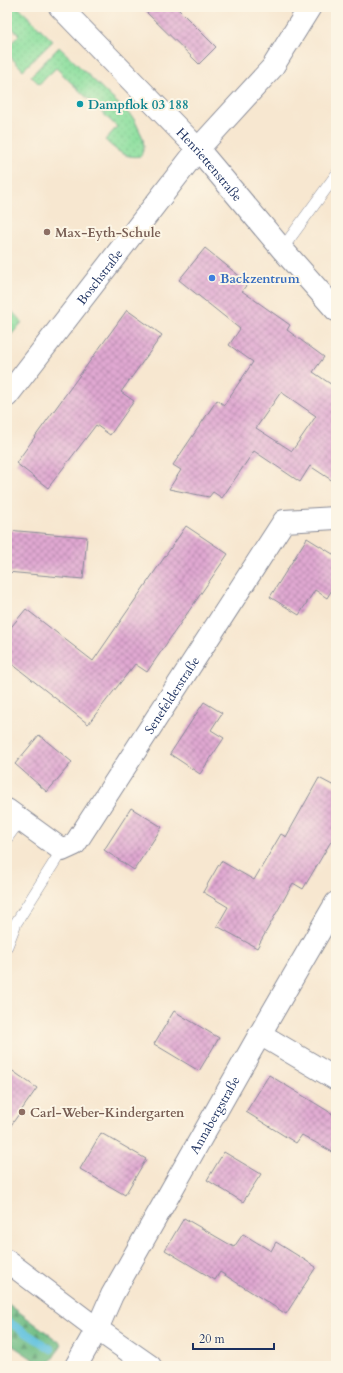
<svg xmlns="http://www.w3.org/2000/svg" width="343" height="1373" font-family="Cardo,serif">
<style>
.grass{fill:url(#grass-dots);stroke:#54877e}
.forest{fill:url(#forest-firs);stroke:#467672}
.lines{fill:none;stroke-linecap:round;stroke-linejoin:round}
.stream{stroke:#5fc1de;stroke-width:8}
.building{fill:url(#building-cross-hatch);fill-rule:evenodd}
.lane-casing{stroke:#898b97;stroke-width:12}
.street-casing{stroke:#898b97;stroke-width:24}
.secondary-casing{stroke:#898b97;stroke-width:24}
.lane{stroke:#fff;stroke-width:11}
.street{stroke:#fff;stroke-width:22}
.secondary{stroke:#fff;stroke-width:22}
.culture-dot{fill:#0f9aa8;stroke:#fcf5e5;stroke-width:1.5}
.education-dot{fill:#8d6e63;stroke:#fcf5e5;stroke-width:1.5}
.shop-dot{fill:#3f7fe0;stroke:#fcf5e5;stroke-width:1.5}
.labels{text-anchor:middle;stroke-width:4;stroke-linejoin:round;paint-order:stroke}
.culture-label{font-size:13px;font-weight:bold;fill:#0d838f;stroke:#fcf5e5;text-anchor:start}
.street-label{font-size:13px;fill:#1b2f5e;stroke:#fcf5e5}
.education-label{font-size:13px;font-weight:bold;fill:#785e54;stroke:#fcf5e5;text-anchor:start}
.shop-label{font-size:13px;font-weight:bold;fill:#366cbe;stroke:#fcf5e5;text-anchor:start}
</style>
<defs>
<pattern id="grass-dots" width="8" height="8" patternUnits="userSpaceOnUse"><rect width="8" height="8" fill="#8ddf9f"/><path d="M2 2h.1M6 6h.1" fill="none" stroke="#79c08b" stroke-width="1.8" stroke-linecap="round"/></pattern>
<pattern id="forest-firs" width="22" height="20" patternUnits="userSpaceOnUse"><rect width="22" height="20" fill="#72be86"/><path d="M5 1l3.5 6h-7zM16 11l3.5 6h-7z" fill="#5d9b71"/></pattern>
<pattern id="building-cross-hatch" width="8" height="8" patternUnits="userSpaceOnUse"><rect width="8" height="8" fill="#e0a8d1"/><path d="M0 0l8 8M0 8l8-8" fill="none" stroke="#b589ad"/></pattern>
</defs>
<rect width="100%" height="100%" fill="#fcf5e5"/>
<filter id="ink" filterUnits="userSpaceOnUse"><feTurbulence type="fractalNoise" baseFrequency=".025" numOctaves="2"/><feDisplacementMap in="SourceGraphic" scale="8" xChannelSelector="R" yChannelSelector="G"/><feConvolveMatrix kernelMatrix="1 2 1 2 8 2 1 2 1" color-interpolation-filters="sRGB"/></filter>
<filter id="wash" filterUnits="userSpaceOnUse"><feTurbulence type="fractalNoise" baseFrequency=".012" numOctaves="4" result="noise"/><feDisplacementMap in="SourceGraphic" scale="16" xChannelSelector="R" yChannelSelector="G"/><feGaussianBlur stdDeviation="0.9" result="paint"/><feColorMatrix in="noise" values="0 0 0 0 0 0 0 0 0 0 0 0 0 0 0 0 0 1.4 0 .05"/><feComposite in="paint" operator="in"/></filter>
<g filter="url(#wash)">
<rect width="100%" height="100%" fill="#f7e7d0"/>
<g class="grass">
<polygon points="7,7 18,7 53,41 23,70 7,53 7,48 19,35 7,22"/>
<path d="M59 47 134 119 143 138 144 147 141 156C125 159 116 150 105 140L117 127 56 68 39 84 31 76Z"/>
<polygon points="7,306 22,322 7,340"/>
</g>
<polygon class="forest" points="7,1303 62,1344 48,1366 43,1366 7,1342"/>
<g class="lines">
<polyline class="stream" points="7,1321 51,1349"/>
</g>
<g id="blocks">
<g class="building">
<polygon points="141,7 176,7 216,47 199,64"/>
<path d="M205 248 248 283 242 291 290 325 287 330 324 357 313 372 335 387 336 385V483L310 466 300 482 254 451 222 498 213 492 209 497 169 489 181 470 173 465 217 400 224 405 253 362 229 345 240 329 179 280ZM281 392 316 416 292 451 256 428Z"/>
<polygon points="127,310 162,335 121,392 134,401 110,435 96,425 48,488 16,463"/>
<polygon points="186,526 228,554 147,672 135,664 88,724 7,660 7,632 26,609 93,661"/>
<polygon points="7,530 87,537 83,579 7,572"/>
<polygon points="307,538 336,556 336,583 327,598 315,590 299,615 270,597"/>
<polygon points="204,702 222,713 211,730 224,738 200,774 170,754"/>
<polygon points="39,735 72,762 47,792 15,764"/>
<polygon points="319,778 336,787 336,833 303,889 293,883 257,948 217,926 228,907 203,892 221,861 254,880 281,834 286,837"/>
<polygon points="131,808 162,827 134,870 104,850"/>
<polygon points="174,1011 219,1038 199,1071 154,1044"/>
<polygon points="7,1067 37,1088 7,1131"/>
<polygon points="269,1075 336,1116 336,1154 302,1135 296,1143 246,1112"/>
<polygon points="101,1133 146,1159 125,1195 80,1169"/>
<polygon points="224,1152 261,1174 243,1202 207,1180"/>
<polygon points="184,1218 234,1247 243,1234 271,1251 276,1242 316,1267 286,1314 220,1272 215,1280 165,1250"/>
</g>
</g>
</g>
<g filter="url(#ink)">
<use href="#blocks" fill-opacity="0" stroke="#898b97" stroke-width="1"/>
<g class="lines">
<defs>
<g id="lane">
<polyline points="282,249 336,175"/>
<polyline points="7,838 20,820"/>
<polyline points="7,946 16,923 62,850"/>
</g>
<g id="street">
<path id="s1" d="M7 396 198 149 272 68 310 7"/>
<path id="s2" d="M7 810 62 850 75 844 284 521 336 518"/>
<polyline points="260,1034 336,1079"/>
<path id="s3" d="M76 1366 97 1329 112 1295 260 1034 336 903"/>
</g>
<g id="secondary">
<path id="s4" d="M60 7 198 149 282 249 336 310"/>
<polyline points="7,1261 97,1329 150,1366"/>
</g>
</defs>
<use href="#lane" class="lane-casing"/>
<use href="#street" class="street-casing"/>
<use href="#secondary" class="secondary-casing"/>
<use href="#lane" class="lane"/>
<use href="#street" class="street"/>
<use href="#secondary" class="secondary"/>
</g>
</g>
<circle class="culture-dot" cx="80" cy="104" r="4"/>
<g class="education-dot">
<circle cx="47" cy="232" r="4"/>
<circle cx="22" cy="1112" r="4"/>
</g>
<circle class="shop-dot" cx="212" cy="278" r="4"/>
<g class="labels">
<g class="culture-label">
<text x="88" y="109">Dampflok 03 188</text>
</g>
<g class="street-label">
<text dy="5" stroke="none"><textPath href="#s4" startOffset="217">Henriettenstraße</textPath></text>
<text dy="5" stroke="none"><textPath href="#s1" startOffset="151">Boschstraße</textPath></text>
<text dy="5" stroke="none"><textPath href="#s2" startOffset="260">Senefelderstraße</textPath></text>
<text dy="5" stroke="none"><textPath href="#s3" startOffset="287">Annabergstraße</textPath></text>
</g>
<g class="education-label">
<text x="55" y="237">Max-Eyth-Schule</text>
<text x="30" y="1117">Carl-Weber-Kindergarten</text>
</g>
<g class="shop-label">
<text x="220" y="283">Backzentrum</text>
</g>
</g>
<rect width="343" height="1373" fill="none" stroke="#fcf5e5" stroke-width="24"/>
<path d="M193 1343v6h81v-6" fill="none" stroke="#1b2f5e" stroke-width="2"/>
<text x="199" y="1343" font-size="12" fill="#1b2f5e" stroke="#fcf5e5" stroke-width="3" paint-order="stroke">20 m</text>
</svg>
